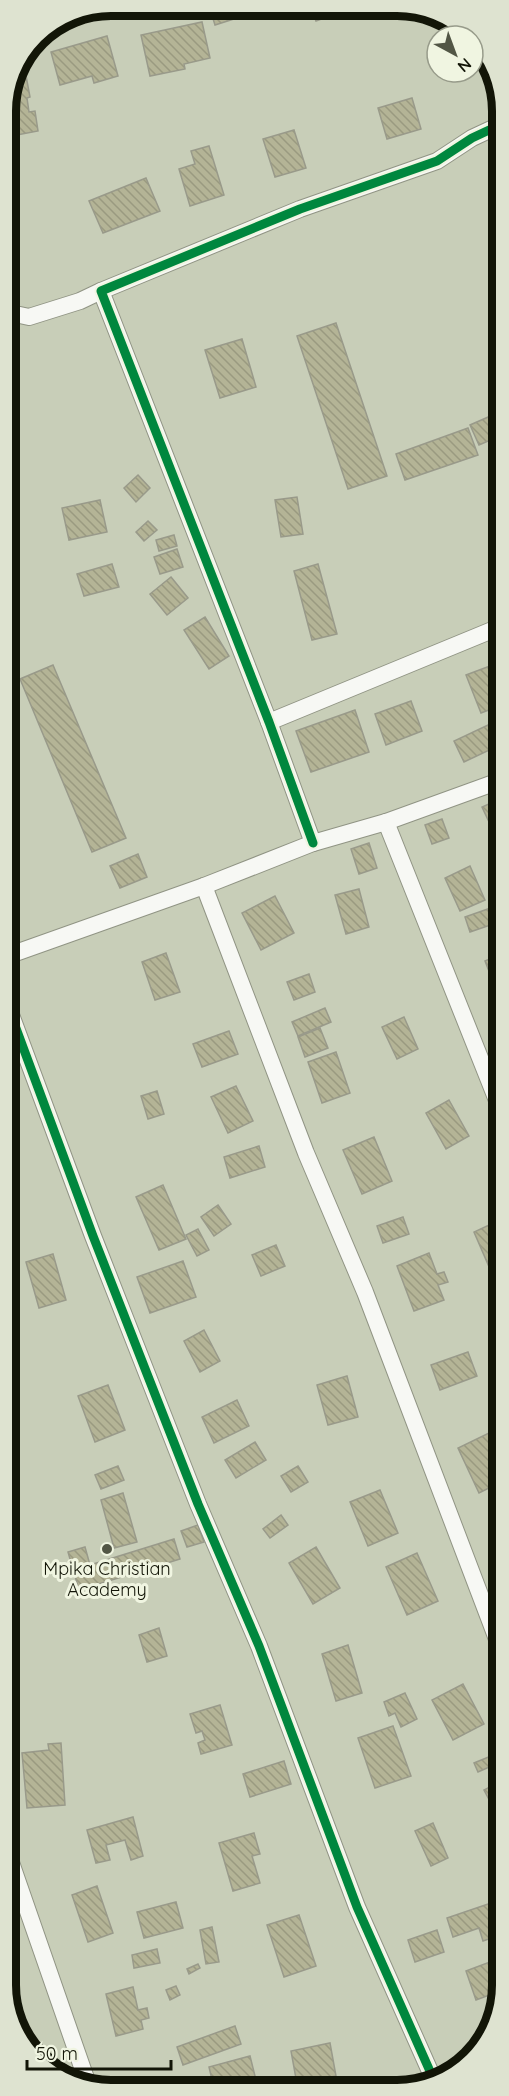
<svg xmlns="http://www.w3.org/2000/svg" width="509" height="2096" font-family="Quicksand,sans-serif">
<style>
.building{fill:url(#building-back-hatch);stroke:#999a8a;stroke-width:1.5}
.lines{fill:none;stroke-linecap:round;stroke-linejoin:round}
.street-casing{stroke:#909484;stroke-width:18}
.street{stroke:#f7f8f4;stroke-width:16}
.cycleway-casing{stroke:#f0f5e1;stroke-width:13}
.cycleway{stroke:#00873e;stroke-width:9}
.poi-dot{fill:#525645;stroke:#f0f5e1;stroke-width:2}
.labels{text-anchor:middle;stroke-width:6;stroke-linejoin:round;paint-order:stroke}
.poi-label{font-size:18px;fill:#121507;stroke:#f0f5e1}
.rim{fill:none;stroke:#121507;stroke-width:8}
</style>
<defs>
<pattern id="building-back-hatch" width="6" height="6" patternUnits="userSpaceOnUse" patternTransform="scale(1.5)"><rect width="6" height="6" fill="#b4b496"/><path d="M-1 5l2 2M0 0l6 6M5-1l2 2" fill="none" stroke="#9a9a80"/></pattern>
</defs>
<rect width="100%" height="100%" fill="#c8ceb8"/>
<g class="building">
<polygon points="312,11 343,11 316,21"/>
<polygon points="211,12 256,12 215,25"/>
<polygon points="202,22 210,58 184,64 185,69 150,76 141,35"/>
<polygon points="107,36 118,76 94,83 92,76 60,85 51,52"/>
<polygon points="24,65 30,97 27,98 29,112 35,111 38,131 6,137 6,105"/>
<polygon points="412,98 421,129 387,139 378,108"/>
<polygon points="294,130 306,168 275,177 263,139"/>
<polygon points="209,146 224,195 190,206 179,169 195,164 191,151"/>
<polygon points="146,178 160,211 103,233 89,201"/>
<polygon points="336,323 387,476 348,489 297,336"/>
<polygon points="242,339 256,387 220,398 205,350"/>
<polygon points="502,411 502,435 479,445 470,425"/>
<polygon points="468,428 478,455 405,480 396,454"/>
<polygon points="138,475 150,488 136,502 124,488"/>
<polygon points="297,497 303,534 281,537 275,500"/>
<polygon points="100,500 107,532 69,540 62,508"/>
<polygon points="148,521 157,530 144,541 136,532"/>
<polygon points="174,535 177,546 159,551 156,540"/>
<polygon points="177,549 183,567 160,574 154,557"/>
<polygon points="112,564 119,587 84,596 77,574"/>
<polygon points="318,564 337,634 312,640 294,571"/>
<polygon points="171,577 188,598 167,615 150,594"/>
<polygon points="6,578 19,612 6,616"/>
<polygon points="205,617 229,656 209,669 184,630"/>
<polygon points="498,663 502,674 502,705 481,713 466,675"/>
<polygon points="53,665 126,838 92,852 20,679"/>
<polygon points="411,701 422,731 386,745 375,714"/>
<polygon points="355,710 369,752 311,772 296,731"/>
<polygon points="488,725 498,746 464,762 454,741"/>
<polygon points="502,798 502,818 490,824 482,807"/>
<polygon points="442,819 449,838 432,844 425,825"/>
<polygon points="369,843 377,868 359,874 351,849"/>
<polygon points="138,854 147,877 120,888 110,866"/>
<polygon points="470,866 485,900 460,911 445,878"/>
<polygon points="359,889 369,927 346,934 335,895"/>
<polygon points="275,896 294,933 261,950 242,913"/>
<polygon points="499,905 502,921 470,932 465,917"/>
<polygon points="166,953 180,992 155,1000 142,962"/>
<polygon points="502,954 502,1005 485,961"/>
<polygon points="309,974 315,992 294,1000 287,982"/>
<polygon points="325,1008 331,1022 298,1036 292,1022"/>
<polygon points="404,1017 418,1049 397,1059 382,1027"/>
<polygon points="320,1028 328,1048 305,1057 298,1037"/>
<polygon points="229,1031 238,1054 202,1067 193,1044"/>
<polygon points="336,1052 350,1093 322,1103 308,1062"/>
<polygon points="236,1086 253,1121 228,1133 211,1097"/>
<polygon points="157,1091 164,1114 148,1119 141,1096"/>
<polygon points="449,1100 469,1136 446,1149 426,1113"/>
<polygon points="10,1133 18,1162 7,1166 7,1134"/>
<polygon points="374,1137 392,1181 362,1194 343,1150"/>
<polygon points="259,1146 265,1167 230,1178 224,1157"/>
<polygon points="163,1185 186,1239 159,1250 136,1197"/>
<polygon points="218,1205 231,1224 214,1236 201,1217"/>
<polygon points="403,1217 409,1234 383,1243 377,1226"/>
<polygon points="502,1219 503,1271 493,1276 474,1232"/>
<polygon points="198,1229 209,1250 197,1256 186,1235"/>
<polygon points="276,1245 285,1266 261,1276 252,1255"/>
<polygon points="429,1253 437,1274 444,1272 448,1282 438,1285 444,1300 414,1311 397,1266"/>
<polygon points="53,1254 66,1300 39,1308 26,1262"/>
<polygon points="183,1261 196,1297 150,1313 137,1277"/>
<polygon points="204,1330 220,1361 200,1372 184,1341"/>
<polygon points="468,1352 477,1376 440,1390 431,1365"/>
<polygon points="347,1376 358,1417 328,1425 317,1385"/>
<polygon points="108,1385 125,1430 95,1442 78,1396"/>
<polygon points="237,1400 249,1426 214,1443 202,1417"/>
<polygon points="489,1433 503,1460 503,1481 479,1493 458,1448"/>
<polygon points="255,1442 266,1460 236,1478 225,1460"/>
<polygon points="118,1466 124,1480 101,1489 95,1475"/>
<polygon points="298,1466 308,1482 291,1492 281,1476"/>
<polygon points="380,1490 398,1533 368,1546 350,1502"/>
<polygon points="123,1493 137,1542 114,1548 101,1500"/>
<polygon points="281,1515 288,1525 270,1538 263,1529"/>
<polygon points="198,1525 204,1542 187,1547 181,1531"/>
<polygon points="174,1539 180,1559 79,1590 68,1552 85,1547 90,1565"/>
<polygon points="316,1547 340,1588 313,1604 289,1563"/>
<polygon points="417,1553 438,1601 407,1615 386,1567"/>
<polygon points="159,1628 167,1656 147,1662 139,1635"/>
<polygon points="348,1645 362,1693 336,1701 322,1654"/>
<polygon points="463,1684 484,1724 453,1740 432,1700"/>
<polygon points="405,1693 417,1719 401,1727 395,1713 389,1716 384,1702"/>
<polygon points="220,1705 232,1745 201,1754 198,1743 205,1740 202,1731 196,1733 190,1714"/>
<polygon points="393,1726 411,1776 375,1788 358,1738"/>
<polygon points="61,1743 65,1805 27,1808 22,1753 49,1750 48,1744"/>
<polygon points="503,1751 503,1761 478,1772 474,1763"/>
<polygon points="284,1761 291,1784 250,1797 243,1774"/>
<polygon points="503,1780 503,1819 500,1820 484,1790"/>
<polygon points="133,1817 143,1856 131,1860 125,1840 106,1845 110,1860 96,1863 87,1830"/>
<polygon points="433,1823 448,1858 431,1866 415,1831"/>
<polygon points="254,1833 260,1854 252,1856 260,1883 233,1891 219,1843"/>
<polygon points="97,1886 113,1933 88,1942 72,1895"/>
<polygon points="176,1902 183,1928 144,1938 137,1912"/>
<polygon points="494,1902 503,1934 483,1941 479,1928 453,1937 447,1918"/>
<polygon points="299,1915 316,1966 284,1977 267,1925"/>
<polygon points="212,1927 219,1962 206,1964 200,1930"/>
<polygon points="437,1930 444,1952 415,1962 408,1940"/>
<polygon points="157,1949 160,1963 134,1968 132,1955"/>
<polygon points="503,1957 503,1990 476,2000 466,1971"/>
<polygon points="198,1964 200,1968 189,1974 187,1969"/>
<polygon points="176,1986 180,1995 170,2000 166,1990"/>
<polygon points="133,1987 138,2010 147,2008 149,2018 141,2020 143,2029 116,2036 106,1994"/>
<polygon points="235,2026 241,2044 183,2065 177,2047"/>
<polygon points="330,2043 336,2076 297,2084 291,2051"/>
<polygon points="250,2056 258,2088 214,2088 209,2067"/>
</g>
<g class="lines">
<defs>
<g id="street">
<polyline points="6,312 29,317 80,301 101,291"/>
<polyline points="269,722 502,626"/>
<polyline points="386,822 502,1113"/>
<polyline points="313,843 269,722 101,291 300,209 437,161 472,138 502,124"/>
<polyline points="204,886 306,1153 365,1292 503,1655"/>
<polyline points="7,956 204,886 313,843 386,822 502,780"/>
<polyline points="7,1004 93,1236 198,1504 259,1646 357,1907 433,2078"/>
<polyline points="7,1851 89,2087"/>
</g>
</defs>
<use href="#street" class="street-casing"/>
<use href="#street" class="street"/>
<defs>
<g id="cycleway">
<polyline points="313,843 269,722 101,291 300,209 437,161 472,138 502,124"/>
<polyline points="7,1004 93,1236 198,1504 259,1646 357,1907 433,2078"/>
</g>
</defs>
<use href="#cycleway" class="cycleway-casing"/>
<use href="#cycleway" class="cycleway"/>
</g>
<circle class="poi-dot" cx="107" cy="1549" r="6"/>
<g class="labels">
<g class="poi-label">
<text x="107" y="1575">Mpika Christian<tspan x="107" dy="21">Academy</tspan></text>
</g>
</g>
<path d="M0 0H509V2096H0ZM111 16H397A95 95 0 0 1 492 111V1985A95 95 0 0 1 397 2080H111A95 95 0 0 1 16 1985V111A95 95 0 0 1 111 16Z" fill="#dee3d0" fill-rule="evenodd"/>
<path class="rim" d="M111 16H397A95 95 0 0 1 492 111V1985A95 95 0 0 1 397 2080H111A95 95 0 0 1 16 1985V111A95 95 0 0 1 111 16Z"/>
<g transform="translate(455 54) rotate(139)"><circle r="28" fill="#f0f5e1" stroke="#979b8a" stroke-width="1.5"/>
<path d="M0-4.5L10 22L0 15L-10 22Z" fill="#525645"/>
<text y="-9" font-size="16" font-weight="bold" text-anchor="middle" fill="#121507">N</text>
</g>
<path d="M27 2060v9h144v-9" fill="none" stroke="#121507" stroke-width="3"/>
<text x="36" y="2060" font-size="18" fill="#121507" stroke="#f0f5e1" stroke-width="4.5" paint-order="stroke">50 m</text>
</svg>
